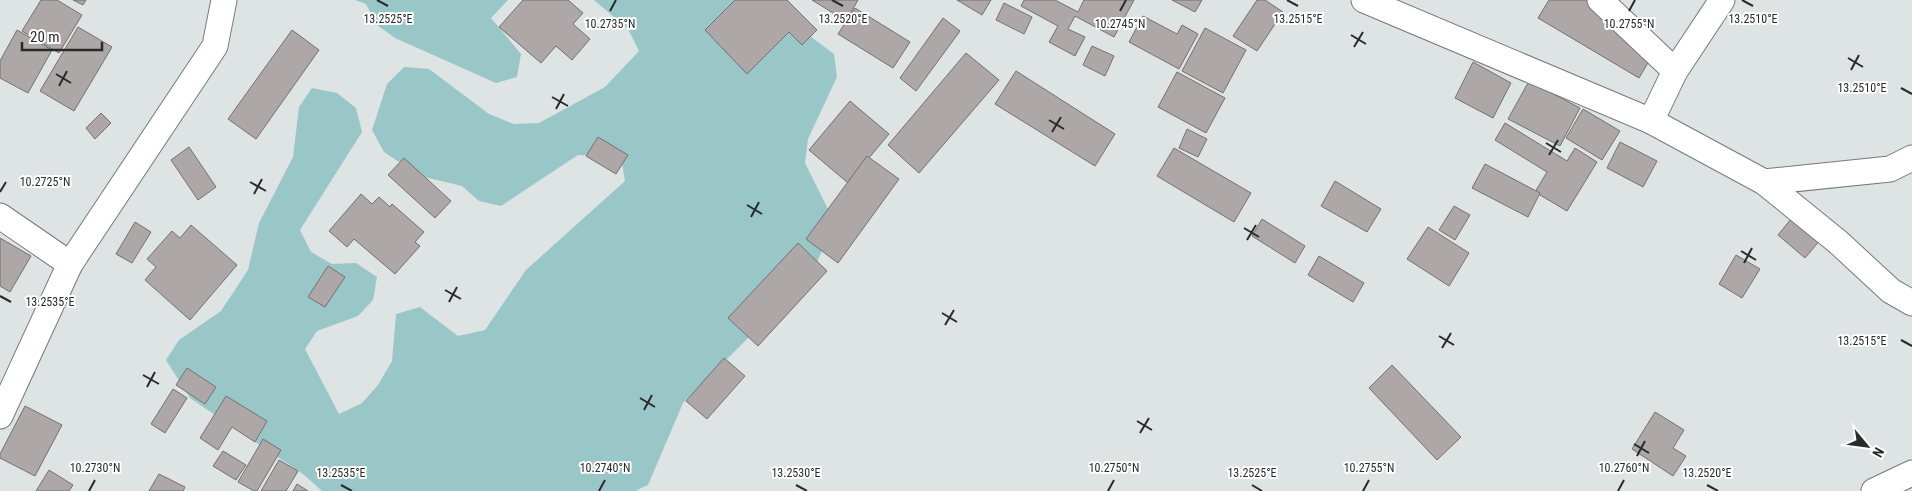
<svg xmlns="http://www.w3.org/2000/svg" width="1912" height="491" font-family="'Roboto Condensed',sans-serif">
<style>
.green{fill:#99c7c8}
.building{fill:#ada8a7;stroke:#757070}
.lines{fill:none;stroke-linecap:round;stroke-linejoin:round}
.street-casing{stroke:#757a7a;stroke-width:27}
.street{stroke:#fff;stroke-width:25}
.ticks{fill:none;stroke:#292b2b;stroke-width:2}
.ticks-label{font-size:12px;text-anchor:middle;fill:#292b2b;stroke:#fff;stroke-width:4;stroke-linejoin:round;paint-order:stroke}
</style>
<rect width="100%" height="100%" fill="#dee3e4"/>
<g class="green">
<polygon points="355,0 508,0 491,18 521,54 517,77 496,83 395,38 377,25 366,4"/>
<polygon points="594,0 762,0 834,54 837,77 808,139 805,163 828,209 830,232 812,274 683,403 648,485 635,491 322,491 303,474 190,398 166,360 179,340 221,311 248,270 259,223 293,157 299,107 312,88 337,93 356,108 362,132 300,230 311,252 332,264 356,263 377,277 373,300 358,316 317,331 305,349 339,414 362,403 378,385 392,361 396,314 420,307 458,336 485,330 526,270 625,181 621,157 578,155 501,206 479,201 462,186 420,176 384,152 372,130 387,84 404,67 429,69 489,114 514,124 539,123 605,87 639,51 628,29"/>
</g>
<g class="building">
<polygon points="41,0 57,0 82,15 59,53 22,31"/>
<polygon points="73,0 86,0 83,5"/>
<polygon points="523,0 568,0 583,13 573,24 590,39 572,60 556,46 541,63 499,27"/>
<polygon points="735,0 787,0 817,30 802,45 789,32 747,74 705,30"/>
<polygon points="812,0 858,0 846,21"/>
<polygon points="957,0 991,0 982,15"/>
<polygon points="1024,0 1055,0 1078,12 1084,0 1134,0 1114,37 1075,16 1068,29 1085,37 1075,56 1049,42 1058,26 1021,6"/>
<polygon points="1172,0 1202,0 1195,12"/>
<polygon points="1257,0 1265,0 1283,12 1257,51 1233,36"/>
<polygon points="1549,0 1594,0 1660,42 1639,78 1538,18"/>
<polygon points="1004,3 1032,17 1024,34 996,20"/>
<polygon points="855,8 910,42 893,68 838,34"/>
<polygon points="1143,16 1177,34 1182,25 1198,34 1179,69 1129,42"/>
<polygon points="943,18 960,31 916,91 900,78"/>
<polygon points="78,27 112,47 74,111 40,91"/>
<polygon points="1205,28 1246,50 1223,93 1182,71"/>
<polygon points="17,30 52,50 28,93 0,78 0,61"/>
<polygon points="292,30 319,50 256,139 228,119"/>
<polygon points="1092,46 1114,56 1105,76 1083,65"/>
<polygon points="966,53 999,80 919,173 888,145"/>
<polygon points="1473,62 1511,83 1493,118 1455,98"/>
<polygon points="1016,71 1115,134 1095,166 995,104"/>
<polygon points="1177,72 1225,98 1206,133 1158,107"/>
<polygon points="1529,81 1580,108 1560,146 1508,119"/>
<polygon points="850,101 889,134 848,183 809,150"/>
<polygon points="1583,109 1620,131 1602,160 1566,138"/>
<polygon points="101,113 111,123 95,139 86,128"/>
<polygon points="1505,123 1567,161 1575,148 1597,162 1567,211 1535,192 1547,172 1495,140"/>
<polygon points="1187,129 1207,139 1198,157 1179,148"/>
<polygon points="598,137 628,155 616,174 586,156"/>
<polygon points="1620,142 1657,161 1643,187 1607,168"/>
<polygon points="189,147 216,187 198,200 171,160"/>
<polygon points="1174,148 1251,193 1234,222 1157,176"/>
<polygon points="867,156 899,179 838,263 806,239"/>
<polygon points="404,158 451,201 435,218 388,175"/>
<polygon points="1485,164 1540,193 1528,217 1472,188"/>
<polygon points="1335,181 1381,209 1367,232 1321,206"/>
<polygon points="361,194 372,204 379,197 390,207 392,204 424,232 415,242 420,246 395,274 354,239 347,247 329,231"/>
<polygon points="1804,203 1832,226 1805,258 1778,235"/>
<polygon points="1454,206 1470,215 1455,240 1439,230"/>
<polygon points="1262,219 1305,246 1295,263 1252,236"/>
<polygon points="135,222 151,232 132,263 116,254"/>
<polygon points="191,225 237,265 190,320 145,280 156,267 147,259 172,231 180,238"/>
<polygon points="1428,227 1469,253 1449,286 1407,259"/>
<polygon points="0,238 31,256 10,292 0,286"/>
<polygon points="798,243 827,271 758,346 728,318"/>
<polygon points="1736,255 1760,269 1742,298 1719,284"/>
<polygon points="1319,256 1364,283 1353,302 1308,275"/>
<polygon points="328,266 345,277 325,307 308,297"/>
<polygon points="724,358 745,376 707,419 686,401"/>
<polygon points="1392,365 1461,437 1437,460 1369,388"/>
<polygon points="187,368 216,387 205,404 176,385"/>
<polygon points="173,389 187,398 165,433 151,424"/>
<polygon points="226,396 267,421 255,442 232,427 218,450 200,438"/>
<polygon points="25,406 62,425 35,476 0,458 0,454"/>
<polygon points="1655,412 1684,430 1673,448 1686,456 1673,476 1632,449"/>
<polygon points="263,439 281,450 257,491 254,491 238,482"/>
<polygon points="223,451 246,465 236,480 213,466"/>
<polygon points="279,460 298,471 286,491 261,491"/>
<polygon points="49,470 73,485 69,491 36,491"/>
<polygon points="159,474 185,487 183,491 149,491"/>
<polygon points="297,484 308,491 293,491"/>
</g>
<g class="lines">
<defs>
<g id="street">
<polyline points="1364,0 1651,121 1764,182 1838,242 1891,291 1912,303"/>
<polyline points="1600,0 1675,71"/>
<polyline points="1651,121 1675,71 1722,0"/>
<polyline points="1764,182 1890,169 1912,158"/>
<polyline points="0,216 70,264"/>
<polyline points="0,416 70,264 215,46 224,0"/>
<polyline points="1874,491 1912,473"/>
</g>
</defs>
<use href="#street" class="street-casing"/>
<use href="#street" class="street"/>
</g>
<path class="ticks" d="M377 0 388 6M832 0 843 6M1287 0 1298 6M1742 0 1753 6M610 11 616 0M1120 11 1126 0M1629 11 1635 0M1351 35 1366 44M1354 47 1363 32M1848 58 1863 67M1851 70 1859 55M56 74 71 83M59 86 67 71M1901 88 1912 94M552 97 568 106M556 109 564 94M1049 120 1064 129M1052 132 1061 117M1546 143 1561 152M1549 155 1558 140M250 182 266 191M0 192 6 182M254 194 262 179M747 205 762 214M751 217 759 202M1244 228 1259 237M1247 240 1256 225M1741 251 1756 260M1744 263 1752 248M445 290 461 299M0 296 11 302M449 302 457 287M942 313 957 322M945 325 954 310M1439 336 1454 345M1901 340 1912 346M1442 348 1451 333M143 375 159 384M147 387 155 372M640 398 655 407M644 410 652 395M1137 421 1152 430M1140 433 1149 418M1634 444 1649 453M1637 456 1645 441M341 485 352 491M796 485 807 491M1252 485 1262 491M1707 485 1718 491M89 491 95 480M599 491 605 480M1108 491 1114 480M1363 491 1369 480M1618 491 1624 480"/>
<g class="ticks-label">
<text x="1753" y="23">13.2510°E</text>
<text x="388" y="23">13.2525°E</text>
<text x="843" y="23">13.2520°E</text>
<text x="1298" y="23">13.2515°E</text>
<text x="610" y="28">10.2735°N</text>
<text x="1120" y="28">10.2745°N</text>
<text x="1629" y="28">10.2755°N</text>
<text x="1862" y="92">13.2510°E</text>
<text x="45" y="186">10.2725°N</text>
<text x="50" y="306">13.2535°E</text>
<text x="1862" y="345">13.2515°E</text>
<text x="95" y="472">10.2730°N</text>
<text x="605" y="472">10.2740°N</text>
<text x="1114" y="472">10.2750°N</text>
<text x="1369" y="472">10.2755°N</text>
<text x="1624" y="472">10.2760°N</text>
<text x="341" y="477">13.2535°E</text>
<text x="796" y="477">13.2530°E</text>
<text x="1252" y="477">13.2525°E</text>
<text x="1707" y="477">13.2520°E</text>
</g>
<g transform="translate(1867 446) rotate(119)" stroke="#ffffff" stroke-width="4" paint-order="stroke">
<path d="M0-4L9 19L0 12L-9 19Z" fill="#292b2b"/>
<text y="-8" font-size="14" font-weight="bold" text-anchor="middle" fill="#292b2b">N</text>
</g>
<path d="M22 42v8h80v-8" fill="none" stroke="#292b2b" stroke-width="2.5"/>
<text x="30" y="42" font-size="15" fill="#292b2b" stroke="#ffffff" stroke-width="4" paint-order="stroke">20 m</text>
</svg>
